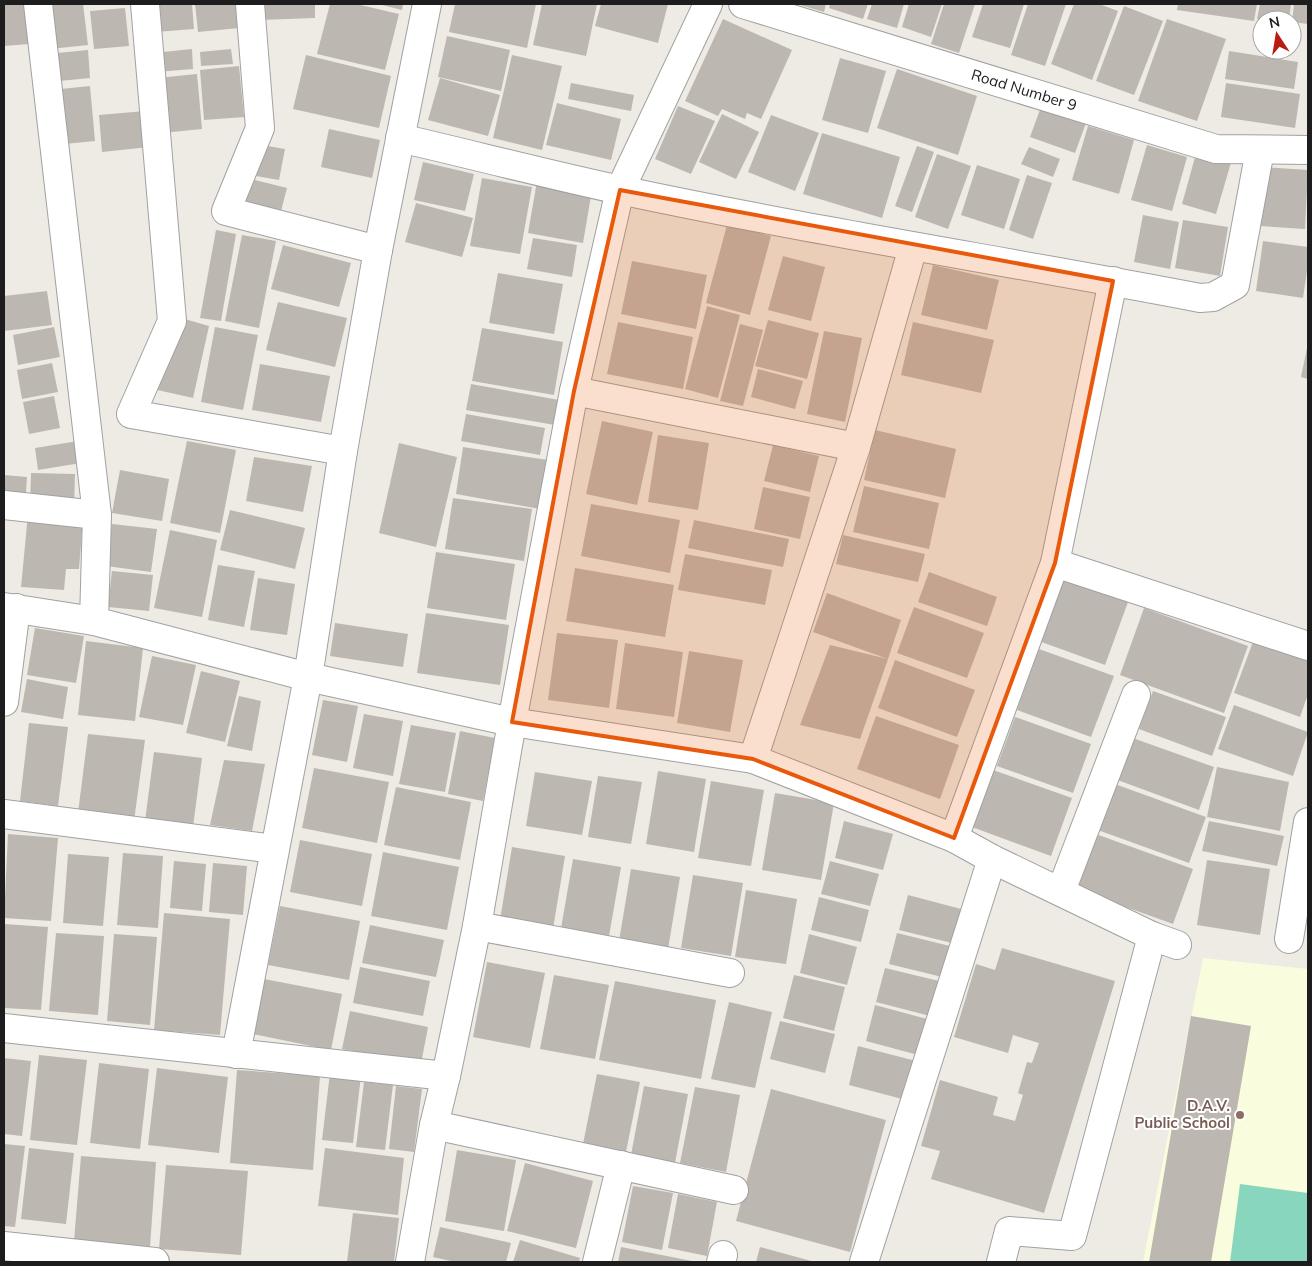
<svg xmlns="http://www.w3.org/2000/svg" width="1312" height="1266" font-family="Mulish,sans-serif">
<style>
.education{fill:#fafcde}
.pitch{fill:#88d6bd}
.building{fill:#bdb7b1}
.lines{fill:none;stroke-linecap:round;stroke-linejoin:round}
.minor-casing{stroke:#a1a1a1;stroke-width:30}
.tertiary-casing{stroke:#a1a1a1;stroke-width:30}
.minor{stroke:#fff;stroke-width:28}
.tertiary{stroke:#fff;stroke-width:28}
.marked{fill:#e8590c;fill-opacity:0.2;stroke:#e8590c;stroke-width:4;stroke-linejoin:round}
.education-dot{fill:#8d6e63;stroke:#fff;stroke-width:2}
.labels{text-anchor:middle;stroke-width:4;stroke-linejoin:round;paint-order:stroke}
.street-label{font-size:15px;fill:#1d1d1d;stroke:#fff}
.education-label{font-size:15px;font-weight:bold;fill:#785e54;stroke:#fff;text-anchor:end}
</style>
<rect width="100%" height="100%" fill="#edebe4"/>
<polygon class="education" points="1203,958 1308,969 1308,1262 1143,1262"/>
<polygon class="pitch" points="1240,1184 1308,1193 1308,1262 1230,1262"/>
<g class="building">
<polygon points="4,4 27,4 29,44 4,46"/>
<polygon points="44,4 83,4 88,45 50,49"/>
<polygon points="153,4 192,4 194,29 156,32"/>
<polygon points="195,4 237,4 239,28 198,32"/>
<polygon points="258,4 315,4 315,18 259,20"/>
<polygon points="330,4 356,4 399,14 385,70 317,54"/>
<polygon points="378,4 403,4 402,10"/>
<polygon points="455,4 536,4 527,48 449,32"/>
<polygon points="542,4 597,4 586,56 533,45"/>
<polygon points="601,4 668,4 658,43 595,26"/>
<polygon points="797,4 826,4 824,12"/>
<polygon points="830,4 868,4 863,19 829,8"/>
<polygon points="872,4 904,4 897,28 867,19"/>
<polygon points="909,4 942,4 931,37 902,27"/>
<polygon points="944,4 975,4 959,53 931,44"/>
<polygon points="983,4 1024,4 1010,48 972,37"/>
<polygon points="1028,4 1066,4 1045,66 1011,55"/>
<polygon points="1074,4 1099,4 1118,11 1092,80 1051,64"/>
<polygon points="1178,4 1257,4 1254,21 1177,10"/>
<polygon points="1260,4 1291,4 1289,20 1257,19"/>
<polygon points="1294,4 1308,4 1308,24 1292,22"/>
<polygon points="1124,6 1163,21 1134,95 1096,81"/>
<polygon points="125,8 129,46 94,49 90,11"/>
<polygon points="723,19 792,50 761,119 747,113 745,119 722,109 718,116 685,101"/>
<polygon points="1167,19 1226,39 1197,121 1138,101"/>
<polygon points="447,36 510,50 501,91 438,77"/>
<polygon points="192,49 193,69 156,72 154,53"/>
<polygon points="231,49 233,64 201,66 200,52"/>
<polygon points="88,50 90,78 49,82 47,54"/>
<polygon points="1229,51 1298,62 1294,89 1225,79"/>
<polygon points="306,55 391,76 379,128 293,109"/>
<polygon points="512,55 562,66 542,150 493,138"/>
<polygon points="840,58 886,71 868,133 822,120"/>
<polygon points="239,66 244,117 204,120 200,70"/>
<polygon points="897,69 977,96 958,155 877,128"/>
<polygon points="197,74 202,129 162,133 157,78"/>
<polygon points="440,78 500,95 488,136 428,120"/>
<polygon points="571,83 634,95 631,111 568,99"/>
<polygon points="1226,83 1300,94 1295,128 1221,117"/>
<polygon points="90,86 95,141 65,144 61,89"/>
<polygon points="557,103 621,119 611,160 546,145"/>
<polygon points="678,106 715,121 691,174 655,159"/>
<polygon points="1041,107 1086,123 1075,153 1030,137"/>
<polygon points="145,111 149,147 102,152 99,115"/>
<polygon points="722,114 759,132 736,179 699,162"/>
<polygon points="771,115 819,133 795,191 748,172"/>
<polygon points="1088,126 1134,140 1119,194 1072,180"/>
<polygon points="329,129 380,140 372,178 321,167"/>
<polygon points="822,133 900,157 882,218 803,194"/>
<polygon points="262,145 285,149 279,180 256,176"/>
<polygon points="1147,145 1187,157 1172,211 1131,200"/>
<polygon points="917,146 934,152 912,212 895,206"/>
<polygon points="1029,147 1060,159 1053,177 1021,164"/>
<polygon points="1197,150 1232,159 1216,214 1182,204"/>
<polygon points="937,154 971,166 948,229 915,217"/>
<polygon points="423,162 474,174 465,211 414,200"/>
<polygon points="977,165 1020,179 1004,229 961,215"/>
<polygon points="1264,167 1308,170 1305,229 1260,226"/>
<polygon points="1027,175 1052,183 1033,239 1009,230"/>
<polygon points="482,178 532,187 520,254 470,246"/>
<polygon points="251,179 287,188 281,211 245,202"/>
<polygon points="537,181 592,190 583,243 528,233"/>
<polygon points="416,203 473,218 462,257 405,242"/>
<polygon points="1143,215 1179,222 1170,269 1134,262"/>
<polygon points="1183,220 1228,227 1220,276 1175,268"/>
<polygon points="727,225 771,236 750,315 706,303"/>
<polygon points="216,230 236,234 221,321 200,318"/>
<polygon points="242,235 276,241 259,328 225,321"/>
<polygon points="533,238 577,245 572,277 527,269"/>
<polygon points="1263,241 1308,247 1308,264 1303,298 1256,291"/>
<polygon points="283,245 351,263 339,307 271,289"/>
<polygon points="783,256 825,267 811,321 768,310"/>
<polygon points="632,261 707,275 696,329 621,314"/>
<polygon points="933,265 999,280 987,330 921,315"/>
<polygon points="498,273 563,284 554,334 489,323"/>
<polygon points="47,291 52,325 4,331 4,296"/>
<polygon points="278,302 347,318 335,367 266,350"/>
<polygon points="707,306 740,315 718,398 685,389"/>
<polygon points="181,318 209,326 193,398 153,389"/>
<polygon points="768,320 819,333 807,379 755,366"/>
<polygon points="618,322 693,337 683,389 607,374"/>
<polygon points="913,322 994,340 981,393 901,375"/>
<polygon points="740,324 763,330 743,406 720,401"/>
<polygon points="54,327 60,357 18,365 13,335"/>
<polygon points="215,327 258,335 243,410 201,402"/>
<polygon points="482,328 563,342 554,395 472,381"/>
<polygon points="824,331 862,338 845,422 807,414"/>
<polygon points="1307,348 1308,348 1308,379 1301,377"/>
<polygon points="52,363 58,392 22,399 17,370"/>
<polygon points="260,364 330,376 321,422 252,410"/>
<polygon points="758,369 803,381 795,409 751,397"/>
<polygon points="471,384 559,400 555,425 466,410"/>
<polygon points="54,396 60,428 29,434 23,402"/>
<polygon points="466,414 545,428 540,455 461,441"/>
<polygon points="602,421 653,432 637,505 586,494"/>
<polygon points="875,430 956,449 945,498 864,480"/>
<polygon points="658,435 709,443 698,510 648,502"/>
<polygon points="78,441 81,463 38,470 35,448"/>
<polygon points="187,441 236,450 220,533 170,523"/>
<polygon points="399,443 457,457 436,547 379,533"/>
<polygon points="773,445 819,456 810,492 764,481"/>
<polygon points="463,447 548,460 540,509 456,494"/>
<polygon points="254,457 312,466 303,512 246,501"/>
<polygon points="120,470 169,479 162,521 112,513"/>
<polygon points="31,473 75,474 74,508 30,507"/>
<polygon points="4,475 27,477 25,506 4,504"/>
<polygon points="864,486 939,503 929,549 853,532"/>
<polygon points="763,487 810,497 800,539 754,529"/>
<polygon points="453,498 532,509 524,561 445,549"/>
<polygon points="591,504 680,520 670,573 581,556"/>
<polygon points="230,510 305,528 295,569 220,550"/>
<polygon points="28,514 83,518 79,569 66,569 64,590 21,587"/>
<polygon points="694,520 789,539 783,567 688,548"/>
<polygon points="112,524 157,529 151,572 106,566"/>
<polygon points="170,530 217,540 202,617 154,608"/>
<polygon points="843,535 925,554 918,582 836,564"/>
<polygon points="436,552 515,564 506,620 427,608"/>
<polygon points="685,554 772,570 765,605 678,590"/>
<polygon points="218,565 255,571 244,627 208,620"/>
<polygon points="575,568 674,585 665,637 566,621"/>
<polygon points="112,571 153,575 149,611 108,607"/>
<polygon points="929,572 997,597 987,626 918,602"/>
<polygon points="1059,577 1128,602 1105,665 1036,640"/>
<polygon points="258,578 295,584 287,635 250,630"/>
<polygon points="827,593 901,620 888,659 813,632"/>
<polygon points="914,607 984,633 967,678 897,653"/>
<polygon points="1144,608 1248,646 1224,713 1120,675"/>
<polygon points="426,613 509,625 500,685 417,673"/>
<polygon points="335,623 408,634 403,667 330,656"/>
<polygon points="35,628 84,636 76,683 27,675"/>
<polygon points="557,633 618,640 609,708 548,700"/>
<polygon points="1254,639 1308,659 1308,694 1300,717 1234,693"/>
<polygon points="86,641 143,648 135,721 78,715"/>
<polygon points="625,643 683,652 674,717 616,709"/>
<polygon points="830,645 888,659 860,739 800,725"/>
<polygon points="1039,649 1114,676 1091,737 1017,710"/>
<polygon points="689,651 743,660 730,732 677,723"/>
<polygon points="152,656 196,665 183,725 139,717"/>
<polygon points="895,660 975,690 957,737 878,708"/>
<polygon points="201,671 240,681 225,742 186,733"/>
<polygon points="27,679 68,687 63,719 21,712"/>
<polygon points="1153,691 1226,717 1212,756 1139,729"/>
<polygon points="239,696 261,701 252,751 227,746"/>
<polygon points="323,700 358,706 347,762 312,755"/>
<polygon points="1234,705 1308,732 1293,776 1218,749"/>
<polygon points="364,714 403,721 393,776 353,768"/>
<polygon points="876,716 959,745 940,799 857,769"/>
<polygon points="1015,717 1091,744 1073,793 997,766"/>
<polygon points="29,723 68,727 58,806 20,801"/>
<polygon points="411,725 456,733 445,792 399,784"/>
<polygon points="460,731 495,738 483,801 448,794"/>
<polygon points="88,734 145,740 134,821 78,813"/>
<polygon points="1127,736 1214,767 1199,810 1112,778"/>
<polygon points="154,752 202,758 193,827 145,821"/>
<polygon points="224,760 265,764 252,831 210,825"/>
<polygon points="1217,767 1289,782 1280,831 1207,817"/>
<polygon points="314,768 389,782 377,843 302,828"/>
<polygon points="993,770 1072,798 1051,856 972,827"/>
<polygon points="658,771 706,779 694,852 646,844"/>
<polygon points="535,772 592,781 582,835 526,826"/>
<polygon points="598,776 642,782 631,844 588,837"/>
<polygon points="711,781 764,790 751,866 698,858"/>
<polygon points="1112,783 1206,817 1189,863 1095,829"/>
<polygon points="396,787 471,802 460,860 384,845"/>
<polygon points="775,793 834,803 821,880 762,870"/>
<polygon points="844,821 893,834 883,870 835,858"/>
<polygon points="1209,821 1284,836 1277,866 1202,851"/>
<polygon points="1093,833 1193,869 1173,924 1073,888"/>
<polygon points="8,834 58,838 51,921 4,918"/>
<polygon points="300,840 372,854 362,906 290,892"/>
<polygon points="512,847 565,856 553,929 500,920"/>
<polygon points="383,852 459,867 447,930 371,916"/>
<polygon points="123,853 163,856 158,928 117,925"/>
<polygon points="68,854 109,857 103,926 63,923"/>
<polygon points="573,859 621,867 608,942 560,934"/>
<polygon points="1207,860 1270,869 1260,935 1197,925"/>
<polygon points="174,861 206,864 202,911 170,908"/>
<polygon points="830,861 879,874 870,906 821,894"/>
<polygon points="213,863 247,866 243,915 209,912"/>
<polygon points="631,869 680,877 668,949 619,941"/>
<polygon points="693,875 743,883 731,956 681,948"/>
<polygon points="746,890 797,899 786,964 735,957"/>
<polygon points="908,895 965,910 956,944 899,930"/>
<polygon points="819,897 869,910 861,942 811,930"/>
<polygon points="280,906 360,921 349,980 268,965"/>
<polygon points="164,913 230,919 220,1035 154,1030"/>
<polygon points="4,924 48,927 41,1010 4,1008"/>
<polygon points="370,925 444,940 436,977 362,963"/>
<polygon points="56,933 104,936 98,1015 49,1011"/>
<polygon points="897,933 950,946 942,977 889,964"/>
<polygon points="114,934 157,937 150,1025 107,1021"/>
<polygon points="809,934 857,947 847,985 800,973"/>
<polygon points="1002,948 1115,981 1044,1213 931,1179 940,1151 921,1146 940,1080 998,1097 993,1115 1015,1121 1023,1095 1018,1093 1027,1062 1032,1063 1039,1043 1013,1035 1008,1053 954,1037 976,964 995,970"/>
<polygon points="487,962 545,973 530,1048 473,1037"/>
<polygon points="360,967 430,981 423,1016 353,1003"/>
<polygon points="885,968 939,981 930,1016 876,1002"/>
<polygon points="554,975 609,985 595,1059 540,1049"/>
<polygon points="794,975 845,987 834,1031 783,1018"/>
<polygon points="259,978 342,994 331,1050 248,1033"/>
<polygon points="615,981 716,1000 701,1079 599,1060"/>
<polygon points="729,1002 772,1012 755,1088 711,1079"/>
<polygon points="875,1005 927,1019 918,1055 866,1041"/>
<polygon points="350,1011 428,1027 421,1064 342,1049"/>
<polygon points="1191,1016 1251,1026 1211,1262 1149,1262"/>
<polygon points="780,1021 835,1034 825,1073 770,1059"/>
<polygon points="858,1046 916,1061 906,1100 849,1085"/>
<polygon points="39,1055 87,1060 77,1145 30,1140"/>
<polygon points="4,1058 31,1061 22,1136 4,1134"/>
<polygon points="99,1063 149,1069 140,1149 90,1143"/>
<polygon points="157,1068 228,1077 219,1153 148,1145"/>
<polygon points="237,1070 320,1076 313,1170 230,1163"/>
<polygon points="330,1073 361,1076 353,1143 322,1140"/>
<polygon points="597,1074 640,1082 626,1152 583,1144"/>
<polygon points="364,1082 393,1085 385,1150 356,1147"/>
<polygon points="396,1086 422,1089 414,1152 389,1149"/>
<polygon points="644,1086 688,1094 675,1163 631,1155"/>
<polygon points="695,1087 740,1095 726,1172 680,1163"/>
<polygon points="771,1089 886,1120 850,1252 736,1221"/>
<polygon points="4,1144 25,1146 15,1227 4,1226"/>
<polygon points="29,1148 74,1153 66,1224 21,1219"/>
<polygon points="325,1148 404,1158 398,1215 318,1206"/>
<polygon points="457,1150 516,1160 504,1231 445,1221"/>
<polygon points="81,1156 156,1162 150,1247 74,1241"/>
<polygon points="525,1163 593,1181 576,1248 507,1231"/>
<polygon points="166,1165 248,1171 241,1255 159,1249"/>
<polygon points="633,1186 673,1193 662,1250 622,1242"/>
<polygon points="678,1194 717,1202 707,1256 668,1248"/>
<polygon points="353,1213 399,1218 394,1262 347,1262"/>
<polygon points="440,1227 511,1243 506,1262 455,1262 433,1257"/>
<polygon points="520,1240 580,1258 579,1262 513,1262"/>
<polygon points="621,1247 692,1261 692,1262 618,1262"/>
<polygon points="760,1247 815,1262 756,1262"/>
</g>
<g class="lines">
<defs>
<g id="minor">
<polyline points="38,4 97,515 94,621"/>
<polyline points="145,4 172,321 131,414 343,451"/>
<polyline points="250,4 260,128 226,211 378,250"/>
<path id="s1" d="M743 4 1216 149 1308 150"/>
<path d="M400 138C473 155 546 174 620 190 812 231 1007 261 1200 298L1213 297 1235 285 1260 150"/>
<polyline points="574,391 856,447"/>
<polyline points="4,505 97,515"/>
<polyline points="1055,563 1113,281"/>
<polyline points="4,607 94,621 308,677 512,722 753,759 954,838 992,859 1152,936 1177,945"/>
<polyline points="4,702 16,608"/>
<polyline points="753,759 856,447 913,247"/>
<polyline points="4,814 274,849"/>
<polyline points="954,838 1055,563 1308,646"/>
<polyline points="1061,891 1136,695"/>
<polyline points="477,926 730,973"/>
<polyline points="1289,939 1308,822"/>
<polyline points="236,1054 308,677 343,451 378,250 427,4"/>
<polyline points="434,1125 734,1190"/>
<polyline points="4,1246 155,1262"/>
<polyline points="410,1262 434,1125 446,1076"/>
<polyline points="597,1262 621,1165"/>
<polyline points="721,1262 723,1255"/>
<polyline points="864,1262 992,859"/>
<polyline points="1001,1262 1009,1231 1072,1236 1152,936"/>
</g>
<polyline id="tertiary" points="4,1028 446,1076 477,926 512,722 574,391 620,190 708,4"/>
</defs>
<use href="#minor" class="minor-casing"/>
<use href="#tertiary" class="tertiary-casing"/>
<use href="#minor" class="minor"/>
<use href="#tertiary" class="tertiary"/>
</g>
<path class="marked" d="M620 190 1113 281 1055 563 954 838 753 759 512 722 574 391Z"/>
<circle class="education-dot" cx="1240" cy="1115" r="5"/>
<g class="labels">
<g class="street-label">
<text dy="5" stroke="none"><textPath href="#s1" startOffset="294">Road Number 9</textPath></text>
</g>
<g class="education-label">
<text x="1230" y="1111">D.A.V.<tspan x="1230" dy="17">Public School</tspan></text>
</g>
</g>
<rect width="1312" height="1266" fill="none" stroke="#1d1d1d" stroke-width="10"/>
<g transform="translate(1277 35) rotate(348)"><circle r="24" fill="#ffffff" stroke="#a5a5a5"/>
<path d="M0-4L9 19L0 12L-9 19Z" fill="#b91c11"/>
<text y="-8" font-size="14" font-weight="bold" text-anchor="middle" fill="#1d1d1d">N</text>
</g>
</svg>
